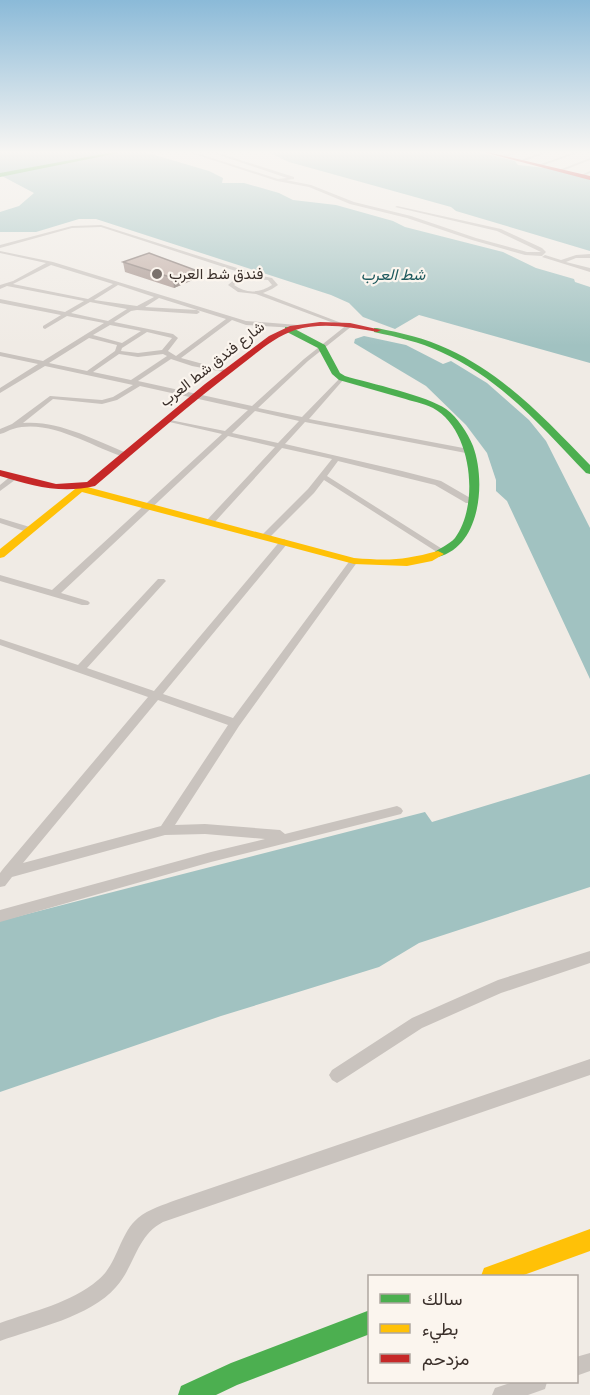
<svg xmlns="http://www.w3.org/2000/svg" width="590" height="1395" font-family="Cabin,Vazirmatn,sans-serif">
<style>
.water{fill:#a1c2c1}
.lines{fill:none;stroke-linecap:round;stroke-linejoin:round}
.street{fill:#c9c3be;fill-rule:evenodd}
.fast{fill:#4caf50;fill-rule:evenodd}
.slow{fill:#ffc107;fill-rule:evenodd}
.jam{fill:#c62828;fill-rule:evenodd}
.wall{fill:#a89690}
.shaded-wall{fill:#887a75}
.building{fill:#c3afa7;stroke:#887a75;stroke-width:1.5}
.poi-dot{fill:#7a716c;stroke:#fbf5ee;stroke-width:2}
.labels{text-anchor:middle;stroke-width:4.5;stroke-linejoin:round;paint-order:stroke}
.far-poi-label{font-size:15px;fill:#3b302b;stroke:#fbf5ee;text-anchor:start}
.far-street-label{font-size:15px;fill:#3b302b;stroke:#fbf5ee}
.far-water-label{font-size:16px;font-style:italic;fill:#1f5a5e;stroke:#fbf5ee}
</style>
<rect width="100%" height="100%" fill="#f0ebe5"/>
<g class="water">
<polygon points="0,151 141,151 209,171 223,178 222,183 244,183 279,193 293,200 336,205 393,221 405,227 503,252 536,268 574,279 575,282 590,287 590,363 419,315 395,329 363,317 349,303 331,295 96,219 79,219 36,232 0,232 0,212 19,206 34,193 0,175"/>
<polygon points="266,151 474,151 515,161 518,165 546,168 590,179 590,251 456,211 451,207 289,162"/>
<polygon points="364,336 406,345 443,364 451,361 487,383 529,420 546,441 590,528 590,679 507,501 496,491 496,480 487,453 466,425 426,386 354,343 355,339"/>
<polygon points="590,774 590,887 419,943 379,967 221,1016 0,1092 0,921 425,812 432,822"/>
</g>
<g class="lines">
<g class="street">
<polygon points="185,151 190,151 278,179 287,178 207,151 212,151 294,177 294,179 286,180 311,185 354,202 411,216 476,238 527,252 541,252 497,231 395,207 397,206 501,229 542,248 546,252 542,256 525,255 472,240 407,218 350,204 309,187 277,181"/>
<polygon points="516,151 521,151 505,157 502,156"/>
<polygon points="547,151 552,151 524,161 521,160"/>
<polygon points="578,151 583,151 541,166 538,165"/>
<polygon points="590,158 590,160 562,171 559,170"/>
<polygon points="590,171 590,173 581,177 579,176"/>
<path d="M101 225 262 276 272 278 278 285 272 289 263 293 344 324 339 325 256 294 238 292 228 285 236 278 251 276 101 227 72 228 0 248V245L72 226ZM254 279 268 280 272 285C260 293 246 294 234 285L240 280Z"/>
<path d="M0 251 53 262 246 321 298 325V327L296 328 246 325 232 320 181 358 229 371V373L192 366 171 359 138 381 252 406 304 359 348 324H352V326L308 361 258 408 302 417 342 376 345 378 344 379 309 419 474 450V454H471L305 422 285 444 402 471 441 481 472 499V503H466L435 485 338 461 327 476 447 552 443 555 440 554 324 480 314 493 268 539H262V535L308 489 332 459 282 448 213 524H207V520L275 447 228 436 61 593 88 601 90 603 88 605H82L0 581V575L52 590 222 434 165 421V419L225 431 248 410 140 386 117 400 102 404 53 399 23 423C58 420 95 440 127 453L128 455 124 457C92 447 49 418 13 429 9 430 5 433 0 434V429L12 424 50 396 102 400 113 397 133 385 45 366 0 393V388L38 364 0 356V352L43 361 104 323 67 316 45 329 43 328V326L61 315 0 303V299L65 312 84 301 7 286 0 289V285L13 281 46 263 0 253ZM51 265 113 284 88 299 13 284ZM118 285 154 297 137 306 94 300ZM159 298 226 319 176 356 168 351 178 338 173 334 114 322 131 311 137 310 197 314 200 312 197 310 145 307ZM90 302 127 309 108 321 71 313ZM110 325 141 331 122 343 93 335ZM147 332 172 338 162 350 138 353 121 351 122 348ZM89 338 117 345 115 351 87 371 49 363ZM119 354 138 357 163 354 167 356 131 380 93 372ZM255 411 299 421 278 443 232 433Z"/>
<polygon points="590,254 590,258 576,258 566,262 590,268 590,272 542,257 545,255 561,260 576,255"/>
<polygon points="12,475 15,475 19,477 0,491 0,485"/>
<polygon points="0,518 33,528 34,530 30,533 0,523"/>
<path d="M284 539 288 542 287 544 163 694 233 718 351 559H357L358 561 239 726 175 825 205 824 280 830 285 834 397 806 401 808 403 811 401 814 211 862 0 922V910L211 852 265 839 205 834 165 835 12 877 5 886 0 887V873L3 869 148 697 0 645V639L78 665 158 579H164L166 581 164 583 87 668 154 691 281 540ZM158 700 228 725 161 826 23 863Z"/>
<polygon points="590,951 590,963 501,993 422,1028 342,1080 337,1083 332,1080 329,1075 332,1070 412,1018 498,980"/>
<path d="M590 1059V1075L163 1222C136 1236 135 1266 116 1287 90 1317 36 1328 0 1341V1323C33 1311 71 1303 98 1280 118 1264 119 1234 138 1218 149 1209 163 1205 176 1200Z"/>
<polygon points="590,1353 590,1371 576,1376 576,1357"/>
<polygon points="513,1382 547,1382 545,1389 528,1395 492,1395 495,1388"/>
</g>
<g class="fast">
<polygon points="120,151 128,151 0,177 0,173"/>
<path d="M285 327H291L325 345 340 373 345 376C369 383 428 396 446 409 458 418 467 432 473 446 486 481 481 546 438 557L432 554C439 548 449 545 455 538 480 504 472 429 433 408 423 403 411 401 402 398 381 392 360 386 339 380L332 374 318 348 285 331Z"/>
<path d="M377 328C401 333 425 338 448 349 505 375 547 421 590 465V474L586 473C543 428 500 378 441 352 420 342 397 337 374 332V328Z"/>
<polygon points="370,1310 370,1334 237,1385 216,1395 178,1395 181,1386 231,1363"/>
</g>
<g class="slow">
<path d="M80 485 354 558C390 561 404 560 438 551L444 554 432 561 407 566 354 564 82 492 4 557 0 558V549Z"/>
<polygon points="590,1229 590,1251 521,1276 481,1276 484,1268"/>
</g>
<g class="jam">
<polygon points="483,151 590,176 590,180 483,152"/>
<path d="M320 322 350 323 381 330 377 332C351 327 321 322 295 330 274 337 257 353 241 365 190 404 143 445 95 486 61 494 32 486 0 476V470L56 484 87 482 205 384 269 336 290 326Z"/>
</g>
</g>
<polygon class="wall" points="123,262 195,279 174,288 125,272"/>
<polygon class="shaded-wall" points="195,270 195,279 174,288 173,278"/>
<polygon class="building" points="149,253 195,270 173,278 123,262"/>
<linearGradient id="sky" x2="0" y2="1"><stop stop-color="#8bbad8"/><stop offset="0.44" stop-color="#f8f6f3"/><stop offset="1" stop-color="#f8f6f3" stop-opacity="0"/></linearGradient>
<rect width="590" height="346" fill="url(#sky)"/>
<circle class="poi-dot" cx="157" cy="274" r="6"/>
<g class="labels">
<g class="far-poi-label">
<text x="169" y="279">فندق شط العرب</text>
</g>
<g class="far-street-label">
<text transform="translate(212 364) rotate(-38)" y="5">شارع فندق شط العرب</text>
</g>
<g class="far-water-label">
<text x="393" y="280">شط العرب</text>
</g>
</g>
<rect x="368" y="1275" width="210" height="108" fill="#fbf5ee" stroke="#aea6a0" stroke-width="1.5"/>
<rect x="380" y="1294" width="30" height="9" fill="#4caf50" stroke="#aea6a0" stroke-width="1.5"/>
<text x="422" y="1305" font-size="18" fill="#3b302b">سالك</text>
<rect x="380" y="1324" width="30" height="9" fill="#ffc107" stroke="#aea6a0" stroke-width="1.5"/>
<text x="422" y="1335" font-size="18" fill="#3b302b">بطيء</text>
<rect x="380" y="1354" width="30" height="9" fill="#c62828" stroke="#aea6a0" stroke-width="1.5"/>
<text x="422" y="1365" font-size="18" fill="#3b302b">مزدحم</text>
</svg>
